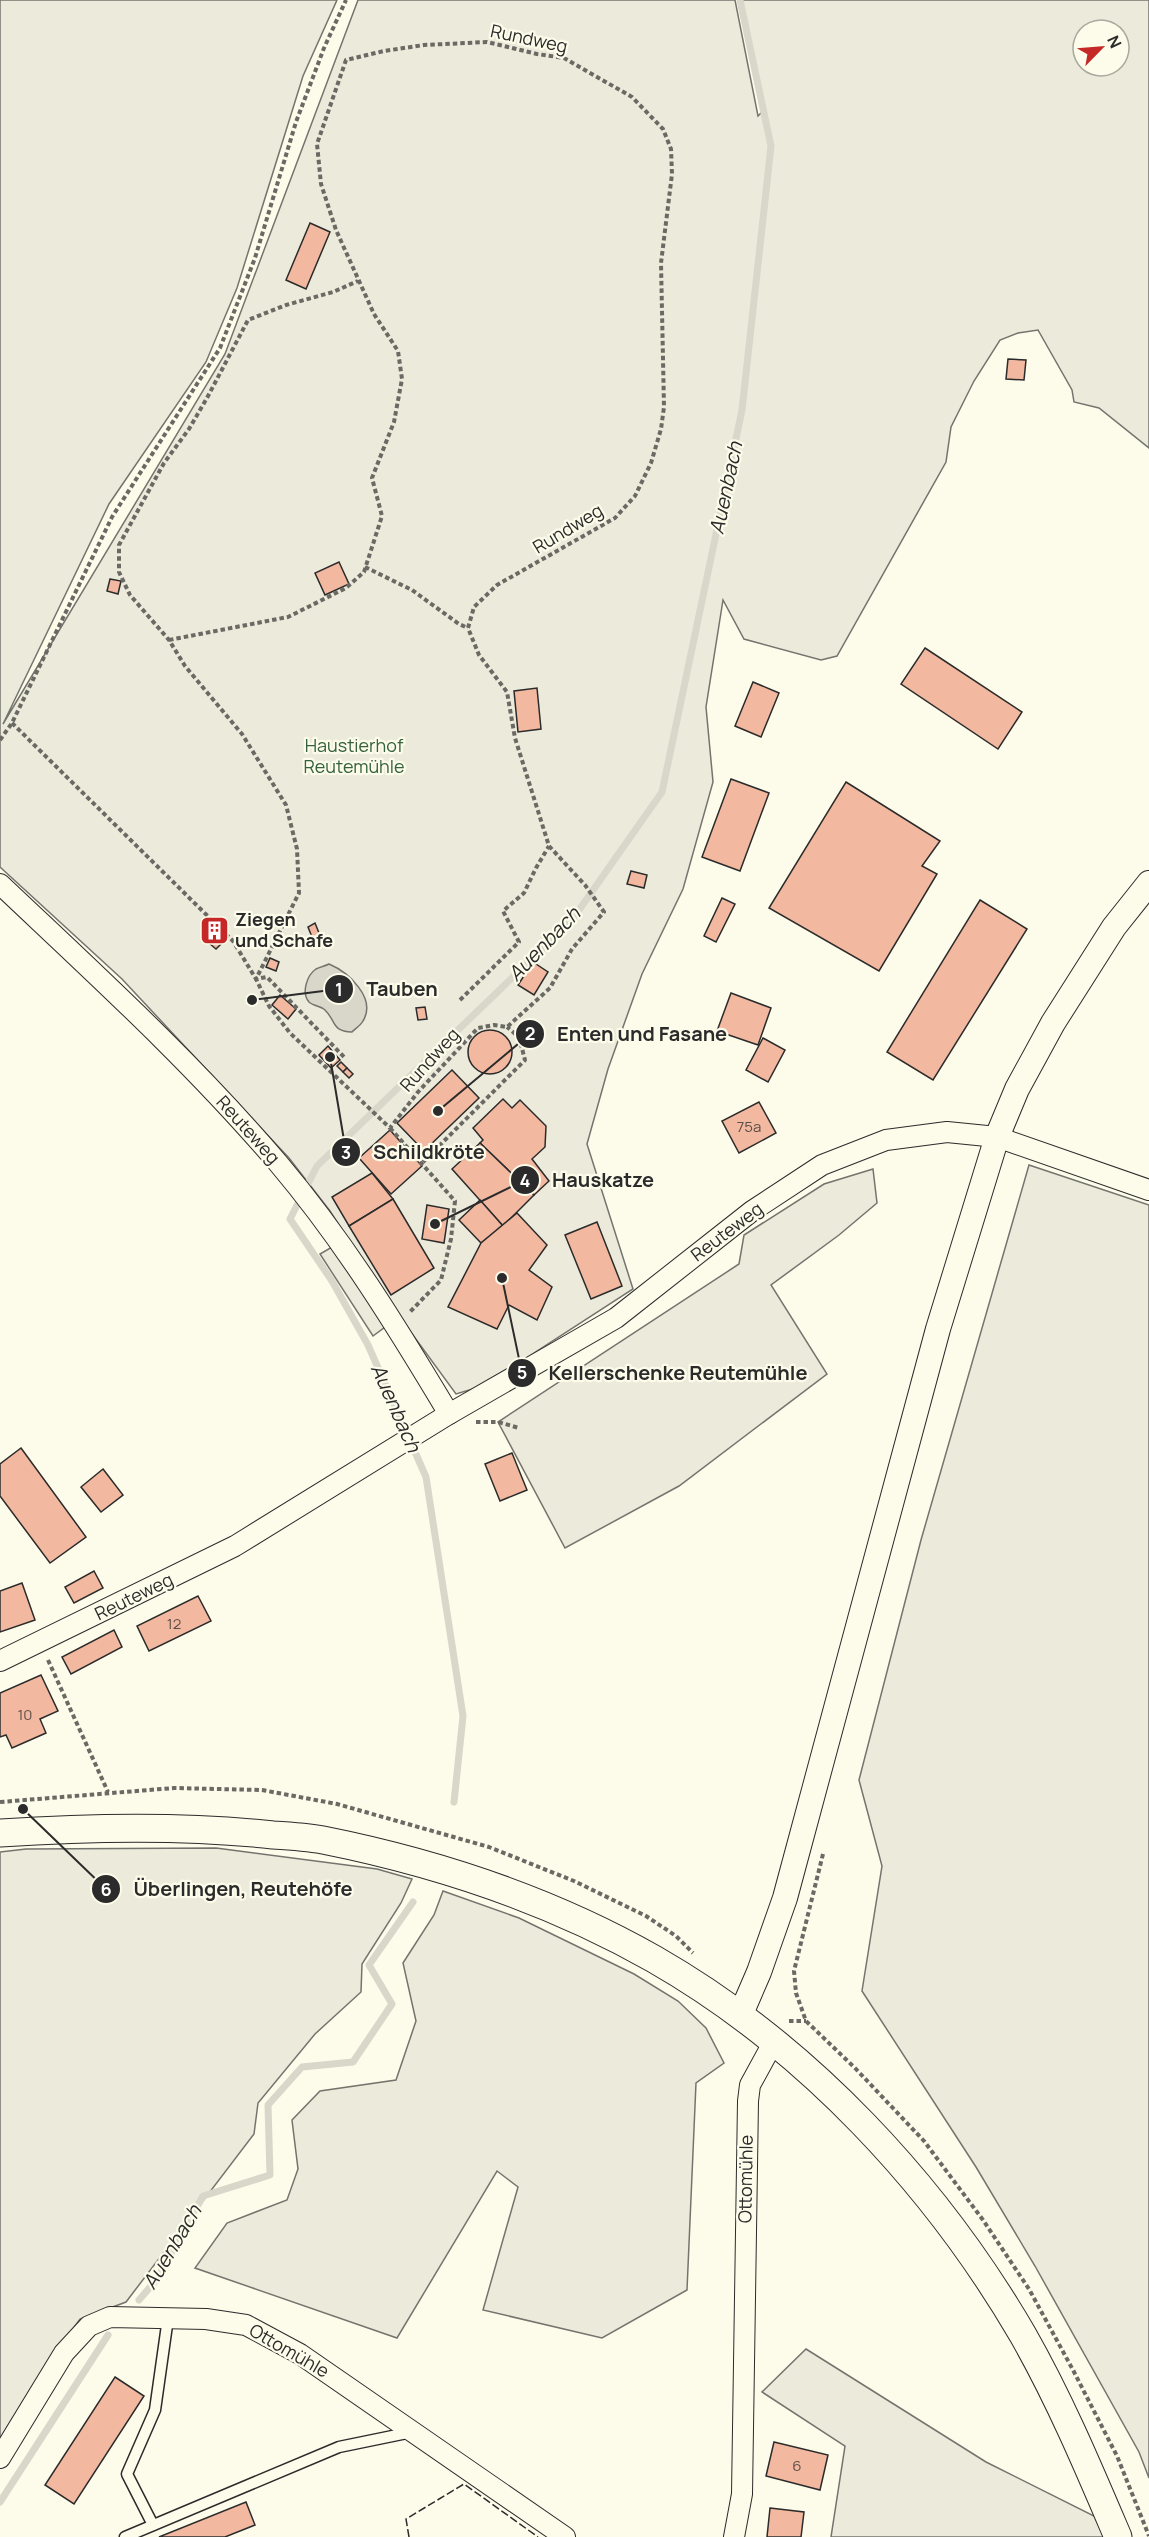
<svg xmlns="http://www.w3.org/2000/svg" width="1149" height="2537" font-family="Manrope,sans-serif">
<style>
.green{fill:#ecebdb;stroke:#74746e;stroke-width:1.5;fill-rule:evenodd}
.parking{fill:#eceadb;stroke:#74746e;stroke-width:1.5}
.water{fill:#d8d7c9;stroke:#74746e;stroke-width:1.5}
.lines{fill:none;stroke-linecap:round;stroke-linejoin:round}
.stream{stroke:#d8d7c9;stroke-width:7}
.building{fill:#f2b8a0;stroke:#2b2b2b;stroke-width:1.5}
.service-casing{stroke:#2b2b2b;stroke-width:13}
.minor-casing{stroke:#2b2b2b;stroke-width:22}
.tertiary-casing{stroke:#2b2b2b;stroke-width:26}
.secondary-casing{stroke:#2b2b2b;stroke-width:29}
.path{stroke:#6a6964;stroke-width:4;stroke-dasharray:4.5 3;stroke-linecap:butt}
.service{stroke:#fdfbea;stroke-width:10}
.minor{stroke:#fdfbea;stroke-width:20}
.tertiary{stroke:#fdfbea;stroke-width:24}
.secondary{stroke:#fdfbea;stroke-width:27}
.fence{stroke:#2b2b2b;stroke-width:1.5;stroke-dasharray:8 3;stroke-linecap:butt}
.labels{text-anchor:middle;stroke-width:4.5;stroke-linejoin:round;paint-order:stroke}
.number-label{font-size:15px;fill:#5d4e48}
.street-label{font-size:18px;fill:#2b2b2b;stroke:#fdfbea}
.park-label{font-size:18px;fill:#34623c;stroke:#fdfbea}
.poi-label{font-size:18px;font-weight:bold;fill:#2b2b2b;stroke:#fdfbea;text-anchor:start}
.water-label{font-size:20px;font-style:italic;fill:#2b2b2b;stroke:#fdfbea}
.leader{fill:none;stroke:#2b2b2b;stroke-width:2}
.callout-dot{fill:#2b2b2b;stroke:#fdfbea;stroke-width:2}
.mark-label{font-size:18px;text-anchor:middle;font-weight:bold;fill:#fff}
.callout-label{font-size:20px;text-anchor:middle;font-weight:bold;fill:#2b2b2b;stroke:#fdfbea;stroke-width:4.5;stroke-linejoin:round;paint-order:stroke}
</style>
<rect width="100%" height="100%" fill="#fdfbea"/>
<g class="green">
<path d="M0 0H337L303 76 237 288 206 362 109 504 3 724 225 354 358 0H735L758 116 763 111 740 0H1149V448L1099 408 1074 402 1072 390 1038 330 1018 333 1000 340 974 381 951 427 946 462 837 656 821 660 744 639 723 600 706 707 713 782 683 889 642 974 608 1069 587 1144 633 1289 483 1386 456 1394 388 1301 330 1211 289 1158 122 979 0 867ZM1083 30H1119V66H1083Z"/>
<polygon points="1029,1165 1149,1205 1149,2478 1139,2452 1035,2266 976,2167 862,1991 882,1866 859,1780 921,1540"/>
<polygon points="216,1848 377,1869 412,1879 401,1903 362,1964 361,1992 315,2034 258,2103 254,2134 126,2302 80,2319 57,2351 0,2449 0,1852 26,1849"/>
<polygon points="443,1891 519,1918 634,1974 678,2001 706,2028 724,2063 696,2083 687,2290 602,2338 483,2310 518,2187 497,2171 397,2338 195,2268 227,2223 287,2200 298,2169 292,2120 320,2091 396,2080 416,2021 403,1963 434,1915"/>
<polygon points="806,2349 986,2462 1102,2520 1108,2537 831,2537 845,2446 762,2392"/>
</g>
<g class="parking">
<polygon points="873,1169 877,1203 839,1235 771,1285 827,1374 679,1486 565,1548 498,1422 739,1264 744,1235 824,1184"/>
<polygon points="332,1247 385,1327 373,1336 320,1254"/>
</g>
<path class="water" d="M329 964C348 972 377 998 363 1021 361 1025 355 1029 352 1032 331 1031 337 1022 325 1010 321 1006 313 1006 309 1002 301 993 307 975 316 969 320 967 325 966 329 964Z"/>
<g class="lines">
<g class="stream">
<polyline points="454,1802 463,1716 426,1477 368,1345 332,1281 290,1219 317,1166 572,920 662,792 742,410 771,146 740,0"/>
<polyline points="139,2300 157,2279 203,2196 270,2175 268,2105 302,2067 353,2062 392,2004 369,1965 413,1902"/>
<polyline points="0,2502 108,2335"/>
</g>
</g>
<g class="building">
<polygon points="310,223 330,232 306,289 286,280"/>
<polygon points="1008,359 1026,360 1024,380 1006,379"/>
<polygon points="339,562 349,584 325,595 315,573"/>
<polygon points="110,579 121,581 118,594 107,591"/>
<polygon points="925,648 1022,712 998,749 901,684"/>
<polygon points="753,682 779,693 761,737 735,726"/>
<polygon points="537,688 541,729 518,732 514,691"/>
<polygon points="731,779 769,793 740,871 702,857"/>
<polygon points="846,782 940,841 922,866 937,874 879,971 769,908"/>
<polygon points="631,871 647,875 644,888 627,884"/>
<polygon points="722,898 735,904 716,942 704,936"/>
<polygon points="980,900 1027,929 933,1080 887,1052"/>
<polygon points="315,923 323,943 316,947 308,927"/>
<polygon points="214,924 228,937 216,949 202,937"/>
<polygon points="270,958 279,962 276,971 266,967"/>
<polygon points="533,962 548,972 534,995 518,985"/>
<polygon points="731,993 771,1008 758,1045 717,1031"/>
<circle cx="252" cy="1000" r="5.5"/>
<polygon points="280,995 296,1009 288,1019 272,1005"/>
<polygon points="425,1007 427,1019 418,1020 416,1008"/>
<circle cx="490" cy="1052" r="22"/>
<polygon points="763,1038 785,1050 768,1082 746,1070"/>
<polygon points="328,1046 340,1060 331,1068 319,1055"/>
<polygon points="341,1062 347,1068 343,1072 337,1066"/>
<polygon points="347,1068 353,1074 349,1078 343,1072"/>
<polygon points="452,1070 479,1098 424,1151 397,1123"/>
<polygon points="503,1099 512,1108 520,1100 546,1126 545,1147 532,1159 549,1181 534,1195 480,1143 483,1140 473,1128"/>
<polygon points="759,1102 776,1133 739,1153 722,1121"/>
<polygon points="390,1130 422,1166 391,1194 359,1158"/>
<polygon points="480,1143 534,1195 503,1226 452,1169"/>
<polygon points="372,1173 393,1199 349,1226 332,1197"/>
<polygon points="393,1199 434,1268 391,1295 349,1226"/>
<polygon points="480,1200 503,1226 481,1243 459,1220"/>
<polygon points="427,1205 449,1209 444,1243 422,1239"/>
<polygon points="517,1213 547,1245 529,1270 552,1287 537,1320 509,1305 497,1329 448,1307 481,1243"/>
<polygon points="597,1222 622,1286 591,1299 565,1235"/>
<polygon points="21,1448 86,1537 50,1563 0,1496 0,1464"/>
<polygon points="512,1453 527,1490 500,1501 485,1464"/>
<polygon points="103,1469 123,1495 101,1512 81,1487"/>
<polygon points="94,1571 103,1588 74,1603 65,1587"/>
<polygon points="22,1583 35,1620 0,1632 0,1591"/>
<polygon points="198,1596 211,1621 149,1651 137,1626"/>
<polygon points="114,1630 122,1647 71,1674 62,1657"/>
<polygon points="41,1675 58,1711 40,1719 46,1733 12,1748 6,1735 0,1737 0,1693"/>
<polygon points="115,2377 144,2396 74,2504 45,2485"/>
<polygon points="774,2442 828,2455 820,2490 766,2476"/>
<polygon points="246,2502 255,2525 225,2537 159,2537"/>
<polygon points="770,2508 804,2512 801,2537 767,2537"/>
</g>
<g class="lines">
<defs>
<g id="service">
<polyline points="153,2525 127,2474 155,2410 168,2318"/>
<polyline points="125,2537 339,2447 412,2432"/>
</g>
<g id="minor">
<path d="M0 884C95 974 193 1063 278 1163 344 1241 397 1327 449 1414"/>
<polyline points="0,1661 235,1546 449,1414 616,1318 752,1211 822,1165 886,1140 947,1132 997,1137 1149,1190"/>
<polyline points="0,2458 64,2353 89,2326 110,2317 206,2319 246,2325 300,2354 565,2537"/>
<polyline points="734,2537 742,2494 748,2101 750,2085 773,2043"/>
</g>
<polyline id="tertiary" points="740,2016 759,1972 785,1898 938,1329 997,1137 1017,1089 1053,1023 1114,927 1149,883"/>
<path id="secondary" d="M0 1833C91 1827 183 1825 273 1835 290 1836 307 1837 323 1840 438 1863 552 1901 654 1959 806 2046 935 2184 1023 2335 1060 2400 1089 2469 1118 2537"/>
</defs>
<use href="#service" class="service-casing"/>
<use href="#minor" class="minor-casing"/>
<use href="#tertiary" class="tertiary-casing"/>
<use href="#secondary" class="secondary-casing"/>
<g class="path">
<polyline points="365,567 412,590 459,624 468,628"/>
<polyline points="169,640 288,617 346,588 364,572 382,516 372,478 394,422 402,379 398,351 374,314 336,230 321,184 317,144 346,60 384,51 424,45 487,42 537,54 564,58 632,97 663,129 671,149 672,174 661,263 664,407 661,429 651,463 635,496 615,518 497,585 474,607 468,628 479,655 507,692 515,738 549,846 585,885 604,912 572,949 550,988 507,1027 494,1025 478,1028 418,1092 390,1128 290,1033 269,1006 256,979 299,893 297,849 286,805 242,734 185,666 169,640 130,595 119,572 119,545 164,463 189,429 207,398 248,320 286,305 333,292 358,281"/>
<polyline points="12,723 233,941 256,979 267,977 344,1057"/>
<polyline points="0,740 12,723 112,517 220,348 255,258 296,122 324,48 346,0"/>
<polyline points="460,1000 519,942 503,911 524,893 536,868 549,846"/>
<polyline points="390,1128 455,1201 451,1239 441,1280 409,1313"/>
<polyline points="423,1162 525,1060 519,1037 507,1027"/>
<polyline points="476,1422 498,1422 519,1428"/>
<polyline points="48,1660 108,1792"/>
<polyline points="0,1802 174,1788 262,1790 337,1804 489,1847 574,1881 646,1916 676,1936 693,1953"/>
<polyline points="823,1854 794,1971 796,1993 806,2021 855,2068 924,2141 983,2220 1029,2289 1073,2370 1117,2456 1149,2536"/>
<polyline points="789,2021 806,2021"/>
</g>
<use href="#service" class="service"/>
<use href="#minor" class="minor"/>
<use href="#tertiary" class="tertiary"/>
<use href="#secondary" class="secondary"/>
<polyline class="fence" points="409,2537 406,2519 464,2484 538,2537"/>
</g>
<defs>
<symbol id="building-square" viewBox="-11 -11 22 22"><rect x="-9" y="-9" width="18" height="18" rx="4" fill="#c62828" stroke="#fdfbea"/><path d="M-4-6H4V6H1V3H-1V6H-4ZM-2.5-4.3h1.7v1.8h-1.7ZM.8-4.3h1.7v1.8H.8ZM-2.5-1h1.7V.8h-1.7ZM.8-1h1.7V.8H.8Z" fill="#fff"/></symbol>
</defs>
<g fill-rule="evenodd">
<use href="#building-square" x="198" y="914" width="33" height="33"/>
</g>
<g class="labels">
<g class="number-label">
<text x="749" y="1132">75a</text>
<text x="174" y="1629">12</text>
<text x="25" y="1720">10</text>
<text x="797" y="2471">6</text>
</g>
<g class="street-label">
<text transform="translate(529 39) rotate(12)" y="6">Rundweg</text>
<text transform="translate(568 529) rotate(-31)" y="6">Rundweg</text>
<text transform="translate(430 1060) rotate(-48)" y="6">Rundweg</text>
<text transform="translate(248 1130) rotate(48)" y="6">Reuteweg</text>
<text transform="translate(727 1232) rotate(-37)" y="6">Reuteweg</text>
<text transform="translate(134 1597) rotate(-26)" y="6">Reuteweg</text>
<text transform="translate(746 2179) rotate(-89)" y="6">Ottomühle</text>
<text transform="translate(289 2351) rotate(30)" y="6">Ottomühle</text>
</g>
<g class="park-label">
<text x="354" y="752">Haustierhof<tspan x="354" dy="21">Reutemühle</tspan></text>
</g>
<g class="poi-label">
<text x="235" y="926">Ziegen<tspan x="235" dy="21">und Schafe</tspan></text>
</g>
<g class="water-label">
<text transform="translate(726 488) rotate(-78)" y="7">Auenbach</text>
<text transform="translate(544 944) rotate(-46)" y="7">Auenbach</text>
<text transform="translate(396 1408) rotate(66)" y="7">Auenbach</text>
<text transform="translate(172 2247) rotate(-59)" y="7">Auenbach</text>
</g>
</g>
<path class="leader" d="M252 1000L339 989M438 1111L530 1034M330 1057L346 1152M435 1224L525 1180M502 1278L522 1373M23 1809L106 1889"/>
<g class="callout-dot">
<circle cx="252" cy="1000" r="6"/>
<circle cx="438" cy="1111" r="6"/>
<circle cx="330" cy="1057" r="6"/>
<circle cx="435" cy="1224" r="6"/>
<circle cx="502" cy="1278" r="6"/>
<circle cx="23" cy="1809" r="6"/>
<circle cx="339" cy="989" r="15"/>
<circle cx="530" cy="1034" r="15"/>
<circle cx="346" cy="1152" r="15"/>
<circle cx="525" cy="1180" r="15"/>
<circle cx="522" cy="1373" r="15"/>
<circle cx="106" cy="1889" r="15"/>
</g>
<g class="mark-label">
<text x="339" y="996">1</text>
<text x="530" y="1040">2</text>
<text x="346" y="1159">3</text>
<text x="525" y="1187">4</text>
<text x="522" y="1379">5</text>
<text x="106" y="1896">6</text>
</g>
<g class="callout-label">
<text x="402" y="996">Tauben</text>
<text x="642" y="1041">Enten und Fasane</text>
<text x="429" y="1159">Schildkröte</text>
<text x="603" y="1187">Hauskatze</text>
<text x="678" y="1380">Kellerschenke Reutemühle</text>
<text x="243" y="1896">Überlingen, Reutehöfe</text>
</g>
<g transform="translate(1101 48) rotate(65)"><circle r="28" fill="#fdfbea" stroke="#a9a89e" stroke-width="1.5"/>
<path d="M0-4.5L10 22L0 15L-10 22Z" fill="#c62828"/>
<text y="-9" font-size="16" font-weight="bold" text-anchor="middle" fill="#2b2b2b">N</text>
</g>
</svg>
